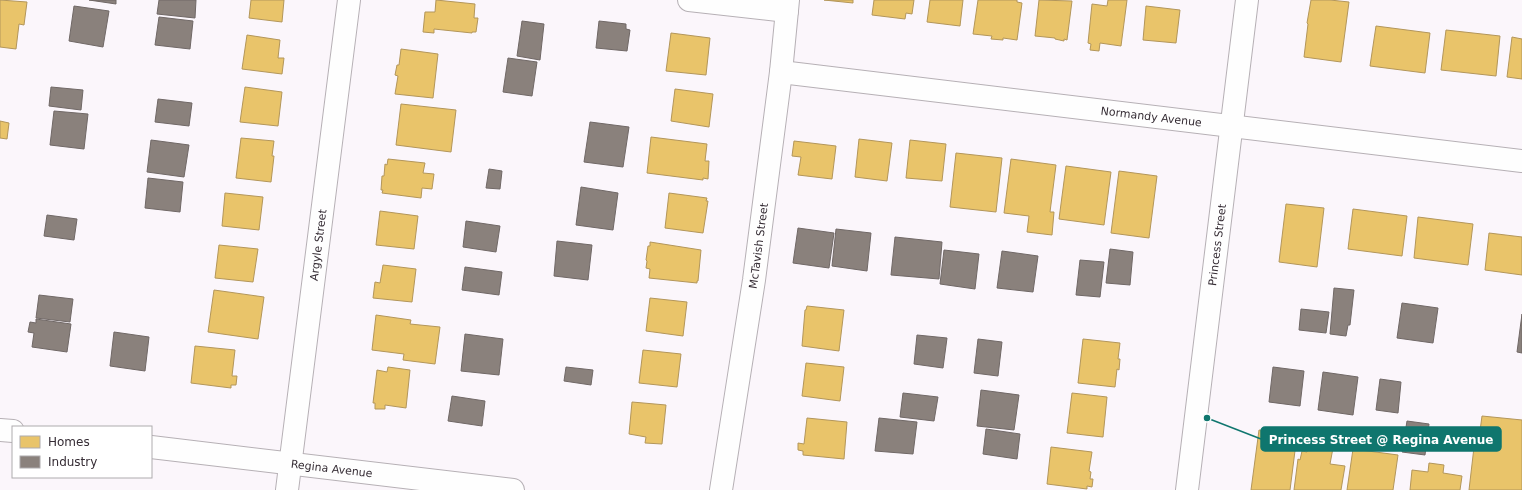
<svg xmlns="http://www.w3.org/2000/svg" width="1522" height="490" font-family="'DejaVu Sans',sans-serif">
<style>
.homes{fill:#e9c46a;stroke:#b3965a}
.industry{fill:#8a817c;stroke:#706866}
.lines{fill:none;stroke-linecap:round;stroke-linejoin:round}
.minor-casing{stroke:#b6b0b5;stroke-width:24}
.tertiary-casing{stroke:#b6b0b5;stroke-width:24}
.minor{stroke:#fefefe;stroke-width:22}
.tertiary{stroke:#fefefe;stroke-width:22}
.labels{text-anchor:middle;stroke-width:4;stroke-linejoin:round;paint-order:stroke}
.street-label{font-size:11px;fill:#352c34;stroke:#fff}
.leader{fill:none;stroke:#0f766e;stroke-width:1.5}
.callout-dot{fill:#0f766e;stroke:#fff;stroke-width:1.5}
.callout{fill:#0f766e;stroke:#0f766e;stroke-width:1.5}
.callout-label{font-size:12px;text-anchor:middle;font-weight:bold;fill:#fff}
</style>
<rect width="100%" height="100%" fill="#fbf6fb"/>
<g class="homes">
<polygon points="0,0 27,2 24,25 19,24 16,49 0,47"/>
<polygon points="251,0 284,0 282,22 249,18"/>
<polygon points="436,0 475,4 474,18 478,18 476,32 472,32 472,33 434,29 434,33 423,32 425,12 435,12"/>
<polygon points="824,0 853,0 853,3"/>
<polygon points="874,0 914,0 912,14 906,13 905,19 872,15"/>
<polygon points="930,0 963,0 960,26 927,22"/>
<polygon points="978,0 1017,0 1017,2 1022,3 1017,40 1003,38 1003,40 991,39 992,36 973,34"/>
<polygon points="1039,0 1072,1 1067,40 1064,39 1064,41 1055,39 1055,38 1035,36"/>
<polygon points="1108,0 1127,0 1121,46 1100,43 1099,51 1090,50 1091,44 1088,43 1092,4 1107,6"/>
<polygon points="1311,0 1330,0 1349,2 1341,62 1304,57 1308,24 1307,23"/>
<polygon points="1146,6 1180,10 1176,43 1143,40"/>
<polygon points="1376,26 1430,33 1425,73 1370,66"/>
<polygon points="1446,30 1500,36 1496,76 1441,70"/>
<polygon points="671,33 710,38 706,75 666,71"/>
<polygon points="247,35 280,40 278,58 284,58 282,74 242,69"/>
<polygon points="1512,37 1522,39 1522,79 1507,77"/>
<polygon points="401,49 438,54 433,98 395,94 398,76 395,75 397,65 399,65"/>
<polygon points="245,87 282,92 278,126 240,122"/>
<polygon points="675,89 713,94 709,127 671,121"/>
<polygon points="401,104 456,110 451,152 396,145"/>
<polygon points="0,121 9,123 7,139 0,138"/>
<polygon points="651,137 707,144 705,161 709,161 708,179 703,178 703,180 647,173"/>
<polygon points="241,138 274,141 272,156 274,156 271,182 236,178"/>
<polygon points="859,139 892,143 887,181 855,177"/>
<polygon points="910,140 946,144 942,181 906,178"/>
<polygon points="794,141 836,146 832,179 798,175 801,157 792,156"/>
<polygon points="956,153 1002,158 996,212 950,207"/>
<polygon points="388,159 425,163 423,173 434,174 432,189 422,188 421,198 382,193 383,190 381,190 382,176 384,176 385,164 387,165"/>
<polygon points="1011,159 1056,165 1050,212 1054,212 1052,235 1027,232 1029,216 1004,213"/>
<polygon points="1066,166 1111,172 1104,225 1059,219"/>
<polygon points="1119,171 1157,176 1149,238 1111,233"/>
<polygon points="225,193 263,197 259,230 222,226"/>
<polygon points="669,193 707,198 706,201 708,201 703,233 665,228"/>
<polygon points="1286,204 1324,208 1317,267 1279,262"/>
<polygon points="1353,209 1407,216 1402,256 1348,249"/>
<polygon points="380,211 418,216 414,249 376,245"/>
<polygon points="1418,217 1473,224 1468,265 1414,258"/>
<polygon points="1489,233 1522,237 1522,275 1485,270"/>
<polygon points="650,242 701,250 698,281 697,281 697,283 649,278 650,269 646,268 647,261 646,260 648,246 650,246"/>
<polygon points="219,245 258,249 253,282 215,278"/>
<polygon points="383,265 416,269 412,302 373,298 375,282 380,283"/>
<polygon points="214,290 264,297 258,339 208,332"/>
<polygon points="650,298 687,302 683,336 646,331"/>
<polygon points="807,306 844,310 839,351 802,346 805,310 806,310"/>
<polygon points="376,315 411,320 410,324 440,327 435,364 403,360 404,354 372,350"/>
<polygon points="1083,339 1120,343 1118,359 1120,359 1119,370 1117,369 1115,387 1078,383"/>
<polygon points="195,346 235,350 232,376 237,376 236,385 231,385 231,388 191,383"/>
<polygon points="643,350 681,354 677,387 639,383"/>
<polygon points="806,363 844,367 840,401 802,396"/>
<polygon points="388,367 410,370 406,408 385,405 385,409 375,409 375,403 373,403 377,370 387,372"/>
<polygon points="1072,393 1107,397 1103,437 1067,433"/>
<polygon points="632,402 666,405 662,444 645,443 646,437 629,434"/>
<polygon points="1482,416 1522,420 1522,490 1469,490 1476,430 1480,431"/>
<polygon points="807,418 847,422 844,459 803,455 803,451 798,450 798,443 804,444"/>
<polygon points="1259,430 1297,435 1290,490 1251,490"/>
<polygon points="1308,445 1333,448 1330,464 1345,466 1341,490 1294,490 1298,459 1300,460 1302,451 1307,452"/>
<polygon points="1051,447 1092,452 1089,471 1091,472 1090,479 1093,479 1092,487 1087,486 1087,489 1047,484"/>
<polygon points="1353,449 1398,455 1393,490 1347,490"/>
<polygon points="1429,463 1444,465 1443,473 1462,476 1460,490 1410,490 1412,470 1428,472"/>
</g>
<g class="industry">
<polygon points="89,0 116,0 116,4"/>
<polygon points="159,0 196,0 195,18 157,14"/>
<polygon points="74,6 109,11 103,47 69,41"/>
<polygon points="159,17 193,21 190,49 155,45"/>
<polygon points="522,21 544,24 540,60 517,56"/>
<polygon points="599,21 626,24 626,29 630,30 627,51 596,48"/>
<polygon points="508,58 537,62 532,96 503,92"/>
<polygon points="51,87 83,90 81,110 49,106"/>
<polygon points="158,99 192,103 189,126 155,122"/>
<polygon points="54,111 88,114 84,149 50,145"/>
<polygon points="590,122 629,127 623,167 584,162"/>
<polygon points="151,140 189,145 184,177 147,172"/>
<polygon points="489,169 502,171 500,189 486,188"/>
<polygon points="148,178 183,182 180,212 145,208"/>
<polygon points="581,187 618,193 613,230 576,225"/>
<polygon points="47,215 77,219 74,240 44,236"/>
<polygon points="466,221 500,226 496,252 463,247"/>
<polygon points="798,228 834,233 829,268 793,263"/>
<polygon points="836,229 871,233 867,271 832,266"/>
<polygon points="895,237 942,242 939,279 891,275"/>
<polygon points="557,241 592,245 588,280 554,276"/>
<polygon points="1110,249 1133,252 1130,285 1106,283"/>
<polygon points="944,250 979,254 975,289 940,284"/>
<polygon points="1002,251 1038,256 1033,292 997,288"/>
<polygon points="1080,260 1104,262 1100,297 1076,295"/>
<polygon points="465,267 502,272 499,295 462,290"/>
<polygon points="1334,288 1354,290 1350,325 1348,325 1346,336 1330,334"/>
<polygon points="39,295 73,299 70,322 36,318"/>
<polygon points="1402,303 1438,308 1433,343 1397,338"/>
<polygon points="1301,309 1329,312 1326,333 1299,330"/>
<polygon points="1522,314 1522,353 1517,352"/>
<polygon points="36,319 71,324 67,352 32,347 34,333 28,332 30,322 36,323"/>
<polygon points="114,332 149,337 145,371 110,366"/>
<polygon points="465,334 503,339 499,375 461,371"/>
<polygon points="917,335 947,338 943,368 914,364"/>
<polygon points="978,339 1002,342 998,376 974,373"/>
<polygon points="566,367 593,370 591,385 564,381"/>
<polygon points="1273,367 1304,371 1300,406 1269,402"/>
<polygon points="1323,372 1358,377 1353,415 1318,410"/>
<polygon points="1380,379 1401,382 1398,413 1376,410"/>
<polygon points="981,390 1019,395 1014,430 977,426"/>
<polygon points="903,393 938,397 934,421 900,417"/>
<polygon points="452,396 485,401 482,426 448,421"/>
<polygon points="879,418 917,422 913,454 875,451"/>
<polygon points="1407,421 1429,424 1425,455 1402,452"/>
<polygon points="986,429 1020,434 1017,459 983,454"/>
</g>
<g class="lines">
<defs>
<g id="minor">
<polyline points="689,0 787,11"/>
<path id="s1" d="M781 72 1522 161"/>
<path id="s2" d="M287 490 349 0"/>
<path id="s3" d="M721 490 754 280 781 72 788 0"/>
<path id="s4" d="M1187 490 1247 0"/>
</g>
<g id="tertiary">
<polyline points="0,430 13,431"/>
<path id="s5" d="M151 447 513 490"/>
</g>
</defs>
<use href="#minor" class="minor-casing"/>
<use href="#tertiary" class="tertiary-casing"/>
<use href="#minor" class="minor"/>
<use href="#tertiary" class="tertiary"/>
</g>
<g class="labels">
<g class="street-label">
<text dy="4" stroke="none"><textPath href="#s1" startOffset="373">Normandy Avenue</textPath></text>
<text dy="4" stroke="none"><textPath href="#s2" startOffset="247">Argyle Street</textPath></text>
<text dy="4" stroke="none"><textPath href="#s3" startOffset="247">McTavish Street</textPath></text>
<text dy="4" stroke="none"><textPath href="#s4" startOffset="247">Princess Street</textPath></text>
<text dy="4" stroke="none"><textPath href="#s5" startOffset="182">Regina Avenue</textPath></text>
</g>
</g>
<path class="leader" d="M1207 418L1261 439"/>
<circle class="callout-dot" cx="1207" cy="418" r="4"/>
<rect class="callout" x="1261" y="427" width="240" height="24" rx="4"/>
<g class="callout-label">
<text x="1381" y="444">Princess Street @ Regina Avenue</text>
</g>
<rect x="12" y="426" width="140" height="52" fill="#ffffff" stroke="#aeabae"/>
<rect x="20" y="436" width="20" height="12" fill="#e9c46a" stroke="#aeabae"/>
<text x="48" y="446" font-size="12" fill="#352c34">Homes</text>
<rect x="20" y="456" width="20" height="12" fill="#8a817c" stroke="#aeabae"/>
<text x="48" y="466" font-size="12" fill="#352c34">Industry</text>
</svg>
